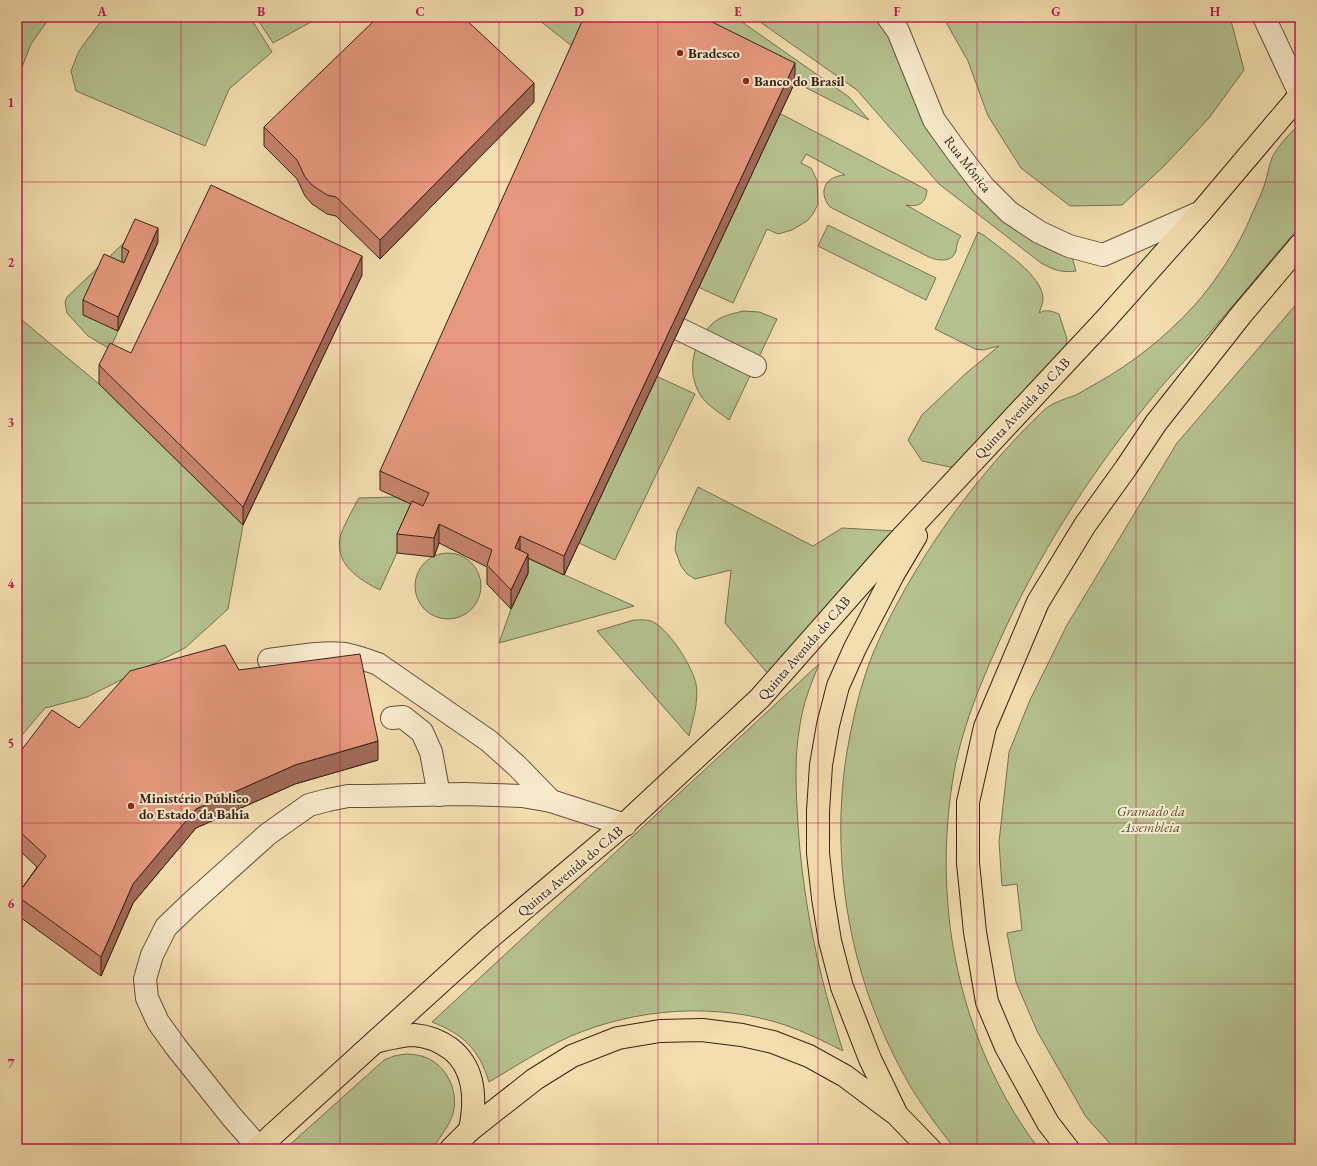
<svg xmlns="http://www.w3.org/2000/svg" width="1317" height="1166" font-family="'EB Garamond',serif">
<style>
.green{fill:#b5c28f;stroke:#767254}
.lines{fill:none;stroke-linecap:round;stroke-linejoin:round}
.minor-casing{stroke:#66513e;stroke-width:24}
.major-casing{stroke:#372219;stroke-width:24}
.minor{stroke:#f7eacb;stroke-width:22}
.major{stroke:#f3deaf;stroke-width:22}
.wall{fill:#c6846c;stroke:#372219}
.shaded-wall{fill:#a16b58;stroke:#372219}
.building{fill:#e6997e;stroke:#372219}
.grid{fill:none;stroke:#c2185b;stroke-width:1;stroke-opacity:0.55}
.poi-dot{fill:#8f2418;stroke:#f7eacb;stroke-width:1.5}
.labels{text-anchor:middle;stroke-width:4;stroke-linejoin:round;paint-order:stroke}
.poi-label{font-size:14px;font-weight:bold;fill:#372219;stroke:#f7eacb;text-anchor:start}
.street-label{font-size:14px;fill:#372219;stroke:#f7eacb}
.park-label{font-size:14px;font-style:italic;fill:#564a36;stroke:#f7eacb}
.neatline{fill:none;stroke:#c2185b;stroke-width:1.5}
.grid-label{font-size:13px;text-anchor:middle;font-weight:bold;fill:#c2185b}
</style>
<rect width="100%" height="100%" fill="#f3deaf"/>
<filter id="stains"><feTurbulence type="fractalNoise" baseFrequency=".005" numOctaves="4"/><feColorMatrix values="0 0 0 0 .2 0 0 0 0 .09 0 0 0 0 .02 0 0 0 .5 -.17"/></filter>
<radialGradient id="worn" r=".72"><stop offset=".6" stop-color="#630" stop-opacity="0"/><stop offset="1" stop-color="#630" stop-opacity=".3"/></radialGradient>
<g class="green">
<polygon points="17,17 50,17 31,44 17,80"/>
<polygon points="104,17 250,17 272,52 229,89 205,146 76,91 71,71 79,51"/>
<polygon points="256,17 320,17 273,43"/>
<polygon points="535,17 592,17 577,50"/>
<polygon points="663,17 735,17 849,97 869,120 795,82"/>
<path d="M753 17H888L983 186 1069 246 1076 271C1061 273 1054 270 1041 263L939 184 857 90Z"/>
<polygon points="943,17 1230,17 1244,70 1209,118 1164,166 1122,205 1070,206 1021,168 988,116 968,61"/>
<path d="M779 113 927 190C926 204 918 207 906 205L961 236C957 241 957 245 956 251 952 262 940 261 931 258L830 207C817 191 826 176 845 175L806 154 801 163 811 168 817 180 818 204 813 214 807 221 792 230 778 234 767 229 733 303 698 287Z"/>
<path d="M1300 123V226C1269 262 1239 299 1208 335 1196 349 1182 363 1169 378 1156 392 1144 408 1132 423 1076 495 1028 574 992 658 975 697 960 736 953 778 945 827 944 876 950 926 960 1005 990 1085 1039 1149H955C941 1131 927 1113 915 1094 854 994 829 874 846 758 852 722 860 685 874 651 912 564 974 477 1043 411 1051 403 1065 399 1076 395 1083 391 1090 387 1097 383 1133 363 1165 337 1193 307 1217 280 1238 248 1252 214 1256 205 1261 195 1264 186 1268 175 1269 160 1276 151 1282 141 1292 132 1300 123Z"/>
<polygon points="828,225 936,278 926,300 818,246"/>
<path d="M978 232 985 236C1002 250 1042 275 1043 298 1043 303 1041 308 1039 313 1046 309 1052 311 1059 314L1067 339 1063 364 964 470 922 461 908 440 922 415 964 375 999 346 983 350 975 349 935 329Z"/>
<polygon points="128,239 123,262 129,265 83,314 118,331 110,349 88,336 67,313 65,302 67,297"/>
<polygon points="1300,300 1300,1149 1115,1149 1086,1117 1037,1031 1016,982 1007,933 1022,930 1017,884 1002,886 999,842 1009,752 1030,700 1067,625 1177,443"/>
<path d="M743 311 759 312 777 319 729 420C720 413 708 406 701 396 686 373 692 342 712 324 720 316 732 314 743 311Z"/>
<polygon points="17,316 99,384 243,525 228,609 185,648 87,697 45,708 17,741"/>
<polygon points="656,376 695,394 615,560 579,543"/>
<polygon points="698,487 813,546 842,528 895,531 774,681 725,623 731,570 695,579 687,574 681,566 675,550 677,532"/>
<path d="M395 497 429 512 412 520 380 590C360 580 335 565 340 538 341 530 354 507 359 498Z"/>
<circle cx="448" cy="586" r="33"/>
<polygon points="520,555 634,606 499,643 511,609 528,574"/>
<path d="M634 620C641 620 649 619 655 623 671 633 692 666 696 684 699 701 693 719 689 736L597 631Z"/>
<path d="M819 664C811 684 803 703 800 725 794 758 796 791 798 825 803 903 819 977 843 1051 824 1041 805 1032 785 1025 716 1002 637 1008 571 1036 542 1049 516 1066 489 1082 479 1049 463 1034 432 1022Z"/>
<path d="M406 1054C413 1054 420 1055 427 1058 446 1066 457 1088 454 1109 452 1123 440 1137 432 1149H285L384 1060 394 1056Z"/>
</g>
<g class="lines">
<defs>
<g id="minor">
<polyline points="888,17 898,31 934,120 957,152 983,186 1009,212 1039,232 1069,246 1103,255 1201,212"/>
<polyline points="1264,17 1300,94"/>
<polyline points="679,329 755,366"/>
<path d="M269 660C293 657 322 651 345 654 356 656 367 660 378 664L489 741 517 766 551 801"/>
<polyline points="392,718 403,717 422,732 431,752 439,795"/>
<polyline points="259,1148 231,1116 176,1047 158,1022 147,998 145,979 152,955 166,927 190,904 268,834 309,805 328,800 348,796 368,796 464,794 522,796 551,801 625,825"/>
</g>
<g id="major">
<polyline points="916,536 894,573 855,648 838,686 828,725 821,765 818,811 818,853 823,898 830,941 842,987 870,1059 897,1115 930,1149"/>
<path d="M375 1042C387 1039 401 1035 414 1035 428 1036 440 1041 451 1049 476 1069 476 1101 470 1130"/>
<polyline points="257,1149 487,940 628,821 760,698 894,546 1105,320 1201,212 1300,95"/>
<polyline points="451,1149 470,1130 535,1079 572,1056 618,1038 660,1031 702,1030 742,1035 773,1042 809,1056 845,1076 893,1112"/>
<polyline points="1068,1149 1048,1123 1006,1047 987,1002 975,932 968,863 968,802 985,727 1038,602 1085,525 1126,468 1156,423 1241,315 1300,245"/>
</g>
</defs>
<use href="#minor" class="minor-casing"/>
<use href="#major" class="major-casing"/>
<use href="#minor" class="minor"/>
<use href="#major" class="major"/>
</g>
<g class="wall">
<polygon points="795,82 564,575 528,558 528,573 511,609 487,584 487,567 439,543 434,557 397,553 397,534 411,504 380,490 380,471"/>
<polygon points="534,102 380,259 336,216 327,214 312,204 305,196 297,179 264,146 264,127"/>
<polygon points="158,242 118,331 83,315 83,300 122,262 122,247"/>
<polygon points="362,275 243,525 99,384 99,365 131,353"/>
<polygon points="239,670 378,760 295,784 196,828 133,903 101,976 17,915 17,895 37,867 17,848 17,756 79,728"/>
</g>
<g class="shaded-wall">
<polygon points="795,63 795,82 564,575 564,556"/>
<polygon points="534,83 534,102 380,259 380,240"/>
<polygon points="158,228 158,242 118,331 118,317"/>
<polygon points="362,256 362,275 243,525 243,507"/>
<polygon points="439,524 439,543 434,557 434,538"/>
<polygon points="520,536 520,555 515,548"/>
<polygon points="528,554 528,573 511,609 511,590"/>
<polygon points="378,741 378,760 295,784 196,828 133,903 101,976 101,957 133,884 196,809 295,765"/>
</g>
<g class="building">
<polygon points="378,17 463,17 534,83 380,240 336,197 327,195 312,185 305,177 297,160 264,127"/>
<polygon points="584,17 702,17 795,63 564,556 520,536 515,548 528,554 511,590 487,565 492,550 439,524 434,538 397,534 412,501 423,506 429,493 380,471"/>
<polygon points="211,185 362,256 243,507 99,365 110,343 131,353"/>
<polygon points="135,219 158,228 118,317 83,300 104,254 124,263 129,251 122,247"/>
<polygon points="225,645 239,670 360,654 378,741 295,765 196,809 133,884 101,957 17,896 17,895 46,856 17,829 17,756 52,710 79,728 130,671"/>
</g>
<path class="grid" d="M181 17V1149M340 17V1149M499 17V1149M658 17V1149M818 17V1149M977 17V1149M1136 17V1149M17 182H1300M17 343H1300M17 503H1300M17 663H1300M17 823H1300M17 984H1300"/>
<g class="poi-dot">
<circle cx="680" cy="53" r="4"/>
<circle cx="746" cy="81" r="4"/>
<circle cx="131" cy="806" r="4"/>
</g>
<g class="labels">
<g class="poi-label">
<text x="688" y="58">Bradesco</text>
<text x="754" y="86">Banco do Brasil</text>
<text x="139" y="803">Ministério Público<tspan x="139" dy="16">do Estado da Bahia</tspan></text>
</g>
<g class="street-label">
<text transform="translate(968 164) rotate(52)" y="5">Rua Mônica</text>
<text transform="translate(1022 408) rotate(-47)" y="5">Quinta Avenida do CAB</text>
<text transform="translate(804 648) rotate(-49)" y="5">Quinta Avenida do CAB</text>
<text transform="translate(570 871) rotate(-40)" y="5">Quinta Avenida do CAB</text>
</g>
<g class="park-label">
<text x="1151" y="816">Gramado da<tspan x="1151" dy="16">Assembleia</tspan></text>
</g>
</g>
<rect width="1317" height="1166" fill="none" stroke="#f3deaf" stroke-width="44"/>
<rect x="22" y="22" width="1273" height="1122" class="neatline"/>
<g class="grid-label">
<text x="102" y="16">A</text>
<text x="261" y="16">B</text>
<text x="420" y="16">C</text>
<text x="579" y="16">D</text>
<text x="738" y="16">E</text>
<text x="897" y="16">F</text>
<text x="1056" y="16">G</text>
<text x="1215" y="16">H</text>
<text x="11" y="107">1</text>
<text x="11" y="267">2</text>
<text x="11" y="427">3</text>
<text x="11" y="588">4</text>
<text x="11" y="748">5</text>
<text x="11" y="908">6</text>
<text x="11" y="1068">7</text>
</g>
<rect width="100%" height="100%" filter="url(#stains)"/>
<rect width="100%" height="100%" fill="url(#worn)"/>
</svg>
